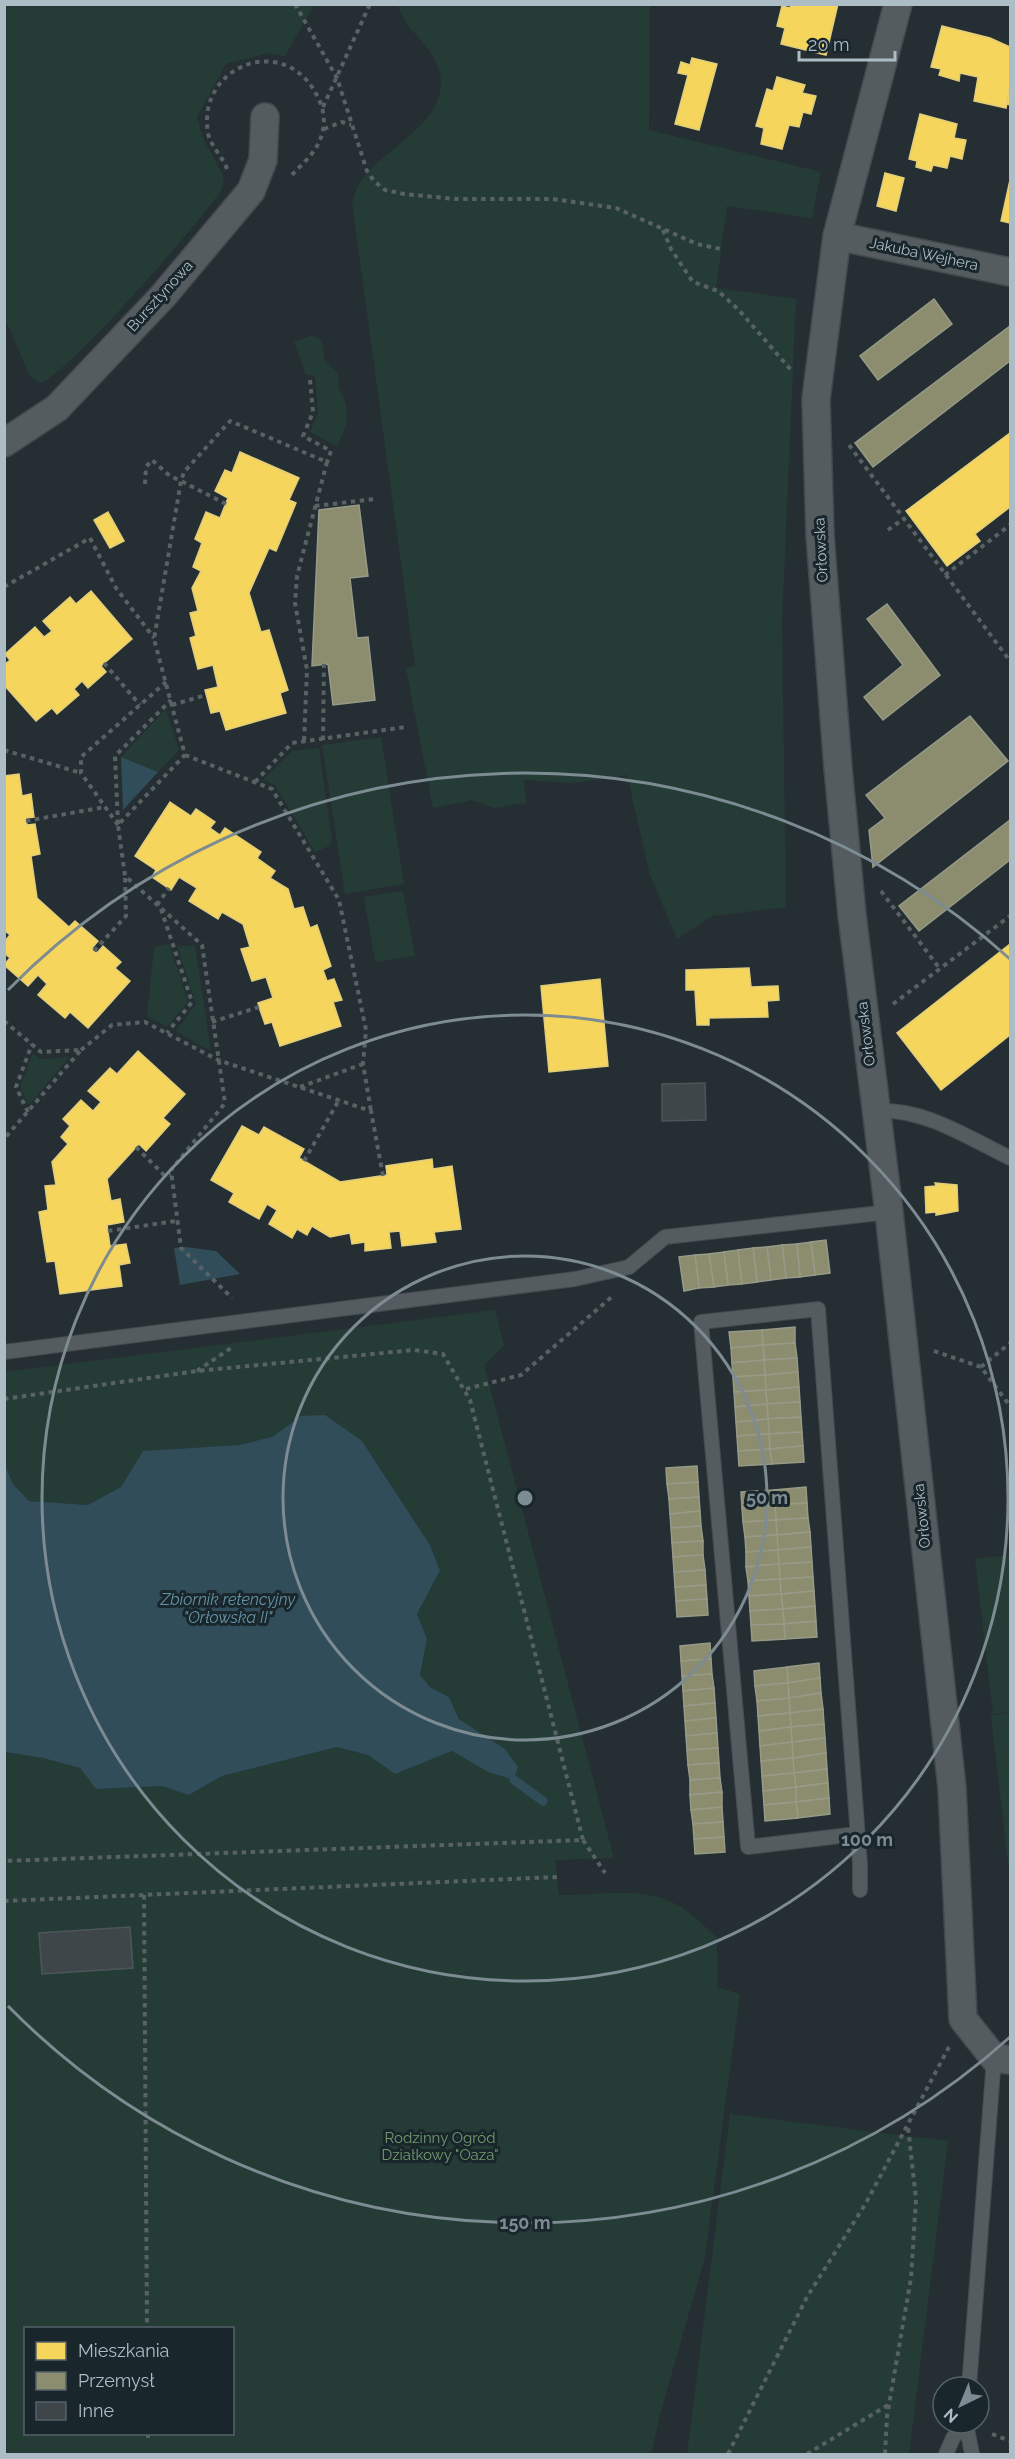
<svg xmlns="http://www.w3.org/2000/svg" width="1015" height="2459" font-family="Raleway,sans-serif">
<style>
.green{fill:#253c36;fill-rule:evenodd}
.water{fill:#304d59}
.homes{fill:#f6d55c;stroke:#e0ce7c;stroke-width:1.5}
.industry{fill:#8c8c6e;stroke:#969b88;stroke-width:1.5}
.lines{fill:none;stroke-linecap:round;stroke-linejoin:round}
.stream{stroke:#304d59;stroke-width:9}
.building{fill:#3e464a;stroke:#4c565a;stroke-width:1.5}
.service-casing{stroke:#424a4d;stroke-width:16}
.minor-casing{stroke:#424a4d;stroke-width:30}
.path{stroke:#586164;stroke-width:4;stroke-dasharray:4.5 4.5;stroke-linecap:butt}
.service{stroke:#545c60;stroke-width:14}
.minor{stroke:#545c60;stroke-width:27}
.ring{fill:none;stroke:#7d8b92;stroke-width:3}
.labels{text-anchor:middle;stroke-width:6;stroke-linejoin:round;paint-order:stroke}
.street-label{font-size:15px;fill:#adbdc5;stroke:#19262c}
.park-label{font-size:15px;fill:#709a6d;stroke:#19262c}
.water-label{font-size:16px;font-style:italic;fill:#6593a5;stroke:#19262c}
.centre{fill:#7d8b92;stroke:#19262c;stroke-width:3}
.ring-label{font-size:18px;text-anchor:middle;font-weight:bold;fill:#7d8b92;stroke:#19262c;stroke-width:6;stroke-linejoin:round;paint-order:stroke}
</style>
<rect width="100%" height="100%" fill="#252e32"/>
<g class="green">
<path d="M4 5H314L285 56 268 53 226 64 197 117 203 138 224 177 222 189C203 219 67 376 40 383L30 376 5 318Z"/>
<path d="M398 5H650L649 130 821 172 812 218 727 206 716 288 796 299 782 621 786 907 712 916 677 939 650 875 627 775 574 783 524 780 526 803 494 808 472 800 433 808 406 668 415 666 352 202C355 194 358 184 364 177 389 145 453 119 439 70 432 44 405 31 398 5Z"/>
<path d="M313 335 322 342 325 361 339 374C336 394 342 389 346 405 350 420 343 434 337 446L310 432 318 413 315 378 313 375H306L294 342Z"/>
<polygon points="166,709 179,750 158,772 121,757"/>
<polygon points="381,737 404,884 345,894 322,745"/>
<polygon points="319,748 332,841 327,847 315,852 275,785 263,780 292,751"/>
<polygon points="403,891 415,956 375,962 364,897"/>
<polygon points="169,944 188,1001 167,1027 147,1016 154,947"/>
<polygon points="177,946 195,946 211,1051 176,1031 196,1004"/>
<polygon points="33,1053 40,1059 69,1057 29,1105 20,1087"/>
<path d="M495 1310 504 1345 484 1365 614 1858 555 1860 559 1895C595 1896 634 1887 669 1901 687 1908 702 1924 717 1937V1987L740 1994 705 2257 661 2411 651 2454H5V1752L43 1758 80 1768 96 1789 162 1786 189 1795 222 1776 337 1747 368 1755 395 1774 452 1751 488 1772 514 1780 518 1767 505 1749 459 1719 449 1697 430 1687 420 1675 427 1639 417 1614 440 1569 430 1545 362 1441 301 1416 272 1437 239 1445 143 1451 121 1487 88 1505 29 1501 13 1484 5 1465 4 1372ZM26 2328H232V2434H26Z"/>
<polygon points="1010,1555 1010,1712 993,1714 975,1559"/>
<polygon points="1010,1713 1010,1881 991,1715"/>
<polygon points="730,2114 948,2141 909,2454 687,2454"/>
</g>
<g class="water">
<polygon points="121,757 158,772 123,810"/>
<polygon points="186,1247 216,1251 240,1274 180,1285 174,1248"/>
<polygon points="325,1415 362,1441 430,1545 440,1570 417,1614 427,1639 420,1675 430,1687 449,1697 459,1719 505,1749 518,1767 514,1780 488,1772 452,1751 395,1774 368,1755 337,1747 222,1776 189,1795 162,1786 96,1789 80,1768 43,1758 5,1752 5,1465 13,1484 29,1501 88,1505 121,1487 143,1451 239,1445 272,1437 301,1416"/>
</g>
<g class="homes">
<polygon points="791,4 838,4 826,55 781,44 785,28 777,26 782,6 790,8"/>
<polygon points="942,26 990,38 1010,47 1010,86 1006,108 974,101 978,77 960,73 959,81 939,75 941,69 931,67"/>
<polygon points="692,58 717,64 699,130 675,124 688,75 678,73 681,62 690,65"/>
<polygon points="777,77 805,85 802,93 816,96 811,114 803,112 799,127 789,125 782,149 761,144 764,128 756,126 767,89 773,91"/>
<polygon points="1010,86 1010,105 1007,104"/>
<polygon points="920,114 957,124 954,138 966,140 962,159 950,156 947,168 933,165 931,171 916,167 917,161 909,159"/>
<polygon points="885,173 904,178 896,211 877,206"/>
<polygon points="1010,180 1010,223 1001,221"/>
<polygon points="1010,433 1010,507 975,534 980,541 947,566 906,511"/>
<polygon points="240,452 299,478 289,500 296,503 276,551 269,548 249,593 261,632 269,630 288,690 280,693 286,713 226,730 220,711 211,713 205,690 218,687 213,665 198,669 190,638 196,636 190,613 198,611 192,588 201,571 193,567 202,543 195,539 206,512 220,518 228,498 215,491 225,470 232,473"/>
<polygon points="108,512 124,541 110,548 94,520"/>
<polygon points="91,591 132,639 101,666 106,672 88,688 82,681 74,689 79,695 57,714 52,708 36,721 4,685 4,665 10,660 5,654 35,627 44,637 52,631 43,621 70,597 76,604"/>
<polygon points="19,774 22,796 31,794 34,817 26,818 27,825 35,824 40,854 31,856 37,898 69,927 75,921 98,941 92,948 97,953 103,946 121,962 115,968 130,981 88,1028 70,1012 65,1018 38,995 47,984 38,975 28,986 4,965 10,958 4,953 4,942 10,935 4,930 4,776"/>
<polygon points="170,802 191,816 196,809 215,822 210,828 220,835 225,828 261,852 257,858 275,871 270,878 288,889 294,909 303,907 310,928 317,925 331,966 323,970 327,981 334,979 342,1000 333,1002 341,1026 280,1046 272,1022 265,1024 259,1007 258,1003 273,998 266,977 252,981 241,949 250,947 243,924 222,912 218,919 189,901 197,888 179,877 171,890 152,877 156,870 135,856"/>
<polygon points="1010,944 1010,1035 941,1090 897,1033"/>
<polygon points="749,968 751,987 778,986 779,1000 767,1001 768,1017 709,1018 709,1025 697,1025 695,990 686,990 686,970"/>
<polygon points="600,979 608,1066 549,1072 541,986"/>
<polygon points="138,1051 185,1094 163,1118 170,1124 146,1151 139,1144 107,1179 111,1201 120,1199 124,1222 107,1225 110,1246 126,1244 130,1263 119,1265 122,1286 60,1294 55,1261 47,1262 39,1212 48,1210 45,1186 56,1185 52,1162 68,1144 61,1137 70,1126 63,1119 81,1100 93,1111 101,1102 88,1091 110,1068 117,1074"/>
<polygon points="242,1126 259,1135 264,1127 304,1149 299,1158 340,1182 387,1175 386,1166 432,1159 433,1169 452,1166 461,1229 434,1232 436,1242 402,1246 400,1231 389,1232 391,1248 365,1251 365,1242 352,1244 350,1233 330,1237 312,1226 307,1235 297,1229 292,1238 269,1224 277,1210 267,1204 259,1219 229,1202 234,1193 211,1180"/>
<polygon points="935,1183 957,1185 958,1211 936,1215 936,1212 926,1213 925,1187 936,1186"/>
</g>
<g class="industry">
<polygon points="934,299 952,324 878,380 860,356"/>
<polygon points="1010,326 1010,361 873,467 855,443"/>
<polygon points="359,505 368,576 350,578 357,638 368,637 375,700 333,705 328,664 312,666 319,510"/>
<polygon points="887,604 940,675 883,720 864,697 903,665 867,619"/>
<polygon points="970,716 1008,761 873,867 869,830 885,818 866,795"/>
<polygon points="1010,820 1010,860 919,931 899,906"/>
<polygon points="826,1240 830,1273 815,1275 811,1242"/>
<polygon points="811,1242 815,1275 800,1277 797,1244"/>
<polygon points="797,1244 800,1277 786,1278 782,1245"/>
<polygon points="782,1245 786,1278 771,1280 767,1247"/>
<polygon points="767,1247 771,1280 757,1282 753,1248"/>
<polygon points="753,1248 757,1282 742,1284 738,1250"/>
<polygon points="738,1250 742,1284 728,1285 724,1252"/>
<polygon points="724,1252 728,1285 714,1287 709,1254"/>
<polygon points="709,1254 714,1287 699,1288 695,1255"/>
<polygon points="695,1255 699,1288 684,1291 679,1257"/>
<polygon points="795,1327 795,1343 763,1345 762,1330"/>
<polygon points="762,1330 763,1345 731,1348 729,1332"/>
<polygon points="795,1343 797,1358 764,1360 763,1345"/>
<polygon points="763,1345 764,1360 732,1363 731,1348"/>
<polygon points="797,1358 798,1372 765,1375 764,1360"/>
<polygon points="764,1360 765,1375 733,1377 732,1363"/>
<polygon points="798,1372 799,1387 766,1390 765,1375"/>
<polygon points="765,1375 766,1390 734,1392 733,1377"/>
<polygon points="799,1387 800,1402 767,1404 766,1390"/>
<polygon points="766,1390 767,1404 735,1407 734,1392"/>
<polygon points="800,1402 801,1417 768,1419 767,1404"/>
<polygon points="767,1404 768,1419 736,1422 735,1407"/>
<polygon points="801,1417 802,1432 769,1434 768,1419"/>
<polygon points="768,1419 769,1434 737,1436 736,1422"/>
<polygon points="802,1432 803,1446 770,1449 769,1434"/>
<polygon points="769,1434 770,1449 738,1451 737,1436"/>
<polygon points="803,1446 804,1462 772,1464 770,1449"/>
<polygon points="770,1449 772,1464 739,1466 738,1451"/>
<polygon points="697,1466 698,1482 667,1484 666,1468"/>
<polygon points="698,1482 699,1497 669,1499 667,1484"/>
<polygon points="806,1487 807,1503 775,1505 774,1490"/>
<polygon points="774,1490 775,1505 742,1508 741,1492"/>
<polygon points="699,1497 700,1511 670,1514 669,1499"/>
<polygon points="807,1503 808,1518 776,1520 775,1505"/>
<polygon points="775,1505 776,1520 743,1522 742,1508"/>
<polygon points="700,1511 701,1526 671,1528 670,1514"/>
<polygon points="808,1518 810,1532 777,1535 776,1520"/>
<polygon points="776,1520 777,1535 745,1537 743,1522"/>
<polygon points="701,1526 703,1541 672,1543 671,1528"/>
<polygon points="810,1532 811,1547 778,1550 777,1535"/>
<polygon points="777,1535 778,1550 746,1552 745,1537"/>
<polygon points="703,1541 703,1555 673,1557 672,1543"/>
<polygon points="811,1547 812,1562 779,1564 778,1550"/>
<polygon points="778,1550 779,1564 746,1567 746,1552"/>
<polygon points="703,1555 705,1570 674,1572 673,1557"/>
<polygon points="812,1562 813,1577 780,1579 779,1564"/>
<polygon points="779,1564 780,1579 748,1581 746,1567"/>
<polygon points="705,1570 706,1585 675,1587 674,1572"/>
<polygon points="813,1577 814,1591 781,1594 780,1579"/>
<polygon points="780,1579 781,1594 749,1596 748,1581"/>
<polygon points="706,1585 707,1599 676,1601 675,1587"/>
<polygon points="814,1591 815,1606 783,1609 781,1594"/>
<polygon points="781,1594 783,1609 750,1611 749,1596"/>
<polygon points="707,1599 708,1615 677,1617 676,1601"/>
<polygon points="815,1606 816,1621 784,1624 783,1609"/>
<polygon points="783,1609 784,1624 751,1625 750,1611"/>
<polygon points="816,1621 817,1637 785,1639 784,1624"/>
<polygon points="784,1624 785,1639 752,1641 751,1625"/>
<polygon points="710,1643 711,1659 681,1661 680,1646"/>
<polygon points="711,1659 712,1674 682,1676 681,1661"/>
<polygon points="819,1663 820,1678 788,1683 787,1667"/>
<polygon points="787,1667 788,1683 755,1686 754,1671"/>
<polygon points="712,1674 714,1688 683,1691 682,1676"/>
<polygon points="820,1678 821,1693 789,1698 788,1683"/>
<polygon points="788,1683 789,1698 757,1701 755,1686"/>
<polygon points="714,1688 715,1703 684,1706 683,1691"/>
<polygon points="821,1693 823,1709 790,1713 789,1698"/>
<polygon points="789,1698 790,1713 758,1716 757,1701"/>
<polygon points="715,1703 716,1718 685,1721 684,1706"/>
<polygon points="823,1709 824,1724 791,1727 790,1713"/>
<polygon points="790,1713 791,1727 759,1731 758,1716"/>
<polygon points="716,1718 717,1733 686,1736 685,1721"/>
<polygon points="824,1724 825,1738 792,1742 791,1727"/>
<polygon points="791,1727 792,1742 760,1746 759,1731"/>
<polygon points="717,1733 718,1748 687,1750 686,1736"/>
<polygon points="825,1738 826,1753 793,1758 792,1742"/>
<polygon points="792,1742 793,1758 761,1761 760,1746"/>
<polygon points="718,1748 719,1763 688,1765 687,1750"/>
<polygon points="826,1753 827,1769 794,1773 793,1758"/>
<polygon points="793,1758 794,1773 762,1776 761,1761"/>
<polygon points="719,1763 720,1778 690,1780 688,1765"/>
<polygon points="827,1769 828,1783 796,1787 794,1773"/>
<polygon points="794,1773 796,1787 763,1791 762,1776"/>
<polygon points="720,1778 722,1792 690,1795 690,1780"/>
<polygon points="828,1783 829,1798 796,1802 796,1787"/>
<polygon points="796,1787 796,1802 764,1805 763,1791"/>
<polygon points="722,1792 722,1807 691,1810 690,1795"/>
<polygon points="829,1798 830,1814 798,1818 796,1802"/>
<polygon points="796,1802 798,1818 765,1821 764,1805"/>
<polygon points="722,1807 723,1822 693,1824 691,1810"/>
<polygon points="723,1822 724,1837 694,1839 693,1824"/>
<polygon points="724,1837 725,1852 695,1854 694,1839"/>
</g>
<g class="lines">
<polyline class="stream" points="514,1780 543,1801"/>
</g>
<g class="building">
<polygon points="705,1083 706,1120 662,1121 662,1084"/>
<polygon points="130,1927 133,1968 42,1974 39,1933"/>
</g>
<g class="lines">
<defs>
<g id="service">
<path d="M875 1111C922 1107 969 1138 1010 1158"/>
<polyline points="4,1352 575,1279 629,1267 665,1237 889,1212"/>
<polyline points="857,1834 748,1847 701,1322 818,1309 860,1864 860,1890"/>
<polyline points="969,2387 994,2058"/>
<polyline points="966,2423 972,2454"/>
<polyline points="946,2454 953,2438 965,2423"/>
</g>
<g id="minor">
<polyline points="898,4 837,236 816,399 820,535 838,768 852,915 889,1212 952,1788 963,2019 994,2058 1010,2060"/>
<polyline points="837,236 1010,272"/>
<polyline points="4,443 57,408 163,296 251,191 263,160 265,117"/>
</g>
</defs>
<use href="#service" class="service-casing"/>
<use href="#minor" class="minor-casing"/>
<g class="path">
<polyline points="295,4 337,78 367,171 374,181 385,190 404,194 456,199 553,199 616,208 697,244 721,249"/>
<polyline points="323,107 370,4"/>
<polyline points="324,129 342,122 351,125"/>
<path d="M227 169C223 157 210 145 208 133 196 64 290 29 320 102 326 116 325 132 317 146 311 157 299 167 290 177"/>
<polyline points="663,230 671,249 693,282 718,291 738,309 791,370"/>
<polyline points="310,380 313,412 303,436 331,451 327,462"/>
<polyline points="849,445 1010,661"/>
<polyline points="145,484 146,467 152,460 170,476 181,481 154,639 185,755 118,825 125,876 202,945 225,1103 171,1170 181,1248 232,1298"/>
<polyline points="226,504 181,481 184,472 230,421 327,462 297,576 295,603 307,670 304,742"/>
<polyline points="315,506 375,499"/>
<polyline points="888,530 903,519"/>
<polyline points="945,575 1010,525"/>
<polyline points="4,587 90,538 116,588 154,638"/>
<polyline points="104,663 140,705"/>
<polyline points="172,705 206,695"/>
<polyline points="323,740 324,664"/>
<polyline points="4,750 81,773"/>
<polyline points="185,755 272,789 339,900 366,1030 363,1064 371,1111"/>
<polyline points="255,782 292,743 406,727"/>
<polyline points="26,821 105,807"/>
<polyline points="118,824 115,756 171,700"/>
<polyline points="118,825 81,773 81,757 166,682"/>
<polyline points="881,891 940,969"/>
<polyline points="157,905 169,888"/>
<polyline points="161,909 192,1002 167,1033"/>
<polyline points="94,951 126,916 125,877"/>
<polyline points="893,1004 1010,916"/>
<polyline points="4,1021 41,1052 81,1050 4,1139"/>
<polyline points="212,1022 259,1007"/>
<polyline points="81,1050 112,1025 145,1022 218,1060 371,1111 383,1176"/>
<polyline points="300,1087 363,1064"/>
<polyline points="28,1112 16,1087 32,1044"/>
<polyline points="136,1147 164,1175 171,1175"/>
<polyline points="304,1161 339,1100"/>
<polyline points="108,1231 176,1221"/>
<polyline points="934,1351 981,1367 1010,1406"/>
<polyline points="981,1367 1010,1343"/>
<polyline points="197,1371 231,1348"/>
<polyline points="466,1389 521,1375 614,1295"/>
<polyline points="4,1399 197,1371 414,1350 443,1354 470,1400 583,1840 4,1861"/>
<polyline points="583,1840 605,1873"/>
<polyline points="144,1895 147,2328"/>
<polyline points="4,1901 557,1877"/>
<polyline points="148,2434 148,2438"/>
<polyline points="992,2434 1010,2441"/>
<polyline points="728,2454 807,2297 866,2203 949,2047"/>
<polyline points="807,2454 888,2405"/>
<polyline points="885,2454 887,2416 911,2278 916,2199 908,2127"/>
</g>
<use href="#service" class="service"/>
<use href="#minor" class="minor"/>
</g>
<g class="ring">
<circle cx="525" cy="1498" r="242"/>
<circle cx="525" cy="1498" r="483"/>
<path d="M1010 2037A725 725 0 0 1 8 2006M8 990A725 725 0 0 1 1010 959"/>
</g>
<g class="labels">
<g class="street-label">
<text transform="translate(924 254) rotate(12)" y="5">Jakuba Wejhera</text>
<text transform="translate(160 296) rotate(-48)" y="5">Bursztynowa</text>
<text transform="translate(821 550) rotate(-93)" y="5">Orłowska</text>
<text transform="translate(866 1034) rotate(-97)" y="5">Orłowska</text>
<text transform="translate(922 1516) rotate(-96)" y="5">Orłowska</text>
</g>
<g class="park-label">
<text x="440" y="2143">Rodzinny Ogród<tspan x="440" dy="17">Działkowy "Oaza"</tspan></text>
</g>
<g class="water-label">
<text x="228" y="1605">Zbiornik retencyjny<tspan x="228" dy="18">"Orłowska II"</tspan></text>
</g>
</g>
<circle cx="525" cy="1498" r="9" class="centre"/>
<g class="ring-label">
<text x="767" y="1504">50 m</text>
<text x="867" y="1846">100 m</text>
<text x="525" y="2229">150 m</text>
</g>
<rect width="1015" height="2459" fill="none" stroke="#adbdc5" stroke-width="12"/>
<rect x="24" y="2327" width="210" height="108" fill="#19262c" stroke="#546269" stroke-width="1.5"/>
<rect x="36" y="2342" width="30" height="18" fill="#f6d55c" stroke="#546269" stroke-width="1.5"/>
<text x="78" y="2357" font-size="18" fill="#adbdc5">Mieszkania</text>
<rect x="36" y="2372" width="30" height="18" fill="#8c8c6e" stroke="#546269" stroke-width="1.5"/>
<text x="78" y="2387" font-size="18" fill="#adbdc5">Przemysł</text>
<rect x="36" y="2402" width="30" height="18" fill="#3e464a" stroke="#546269" stroke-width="1.5"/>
<text x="78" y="2417" font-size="18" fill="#adbdc5">Inne</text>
<g transform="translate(961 2405) rotate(223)"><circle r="28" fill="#19262c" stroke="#546269" stroke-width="1.5"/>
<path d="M0-4.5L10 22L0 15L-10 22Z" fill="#7d8b92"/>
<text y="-9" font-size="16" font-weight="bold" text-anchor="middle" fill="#adbdc5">N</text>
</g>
<path d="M799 51v9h96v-9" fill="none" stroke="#adbdc5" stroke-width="3"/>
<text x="808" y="51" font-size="18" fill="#adbdc5" stroke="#19262c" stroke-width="4.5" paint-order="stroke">20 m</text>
</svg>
